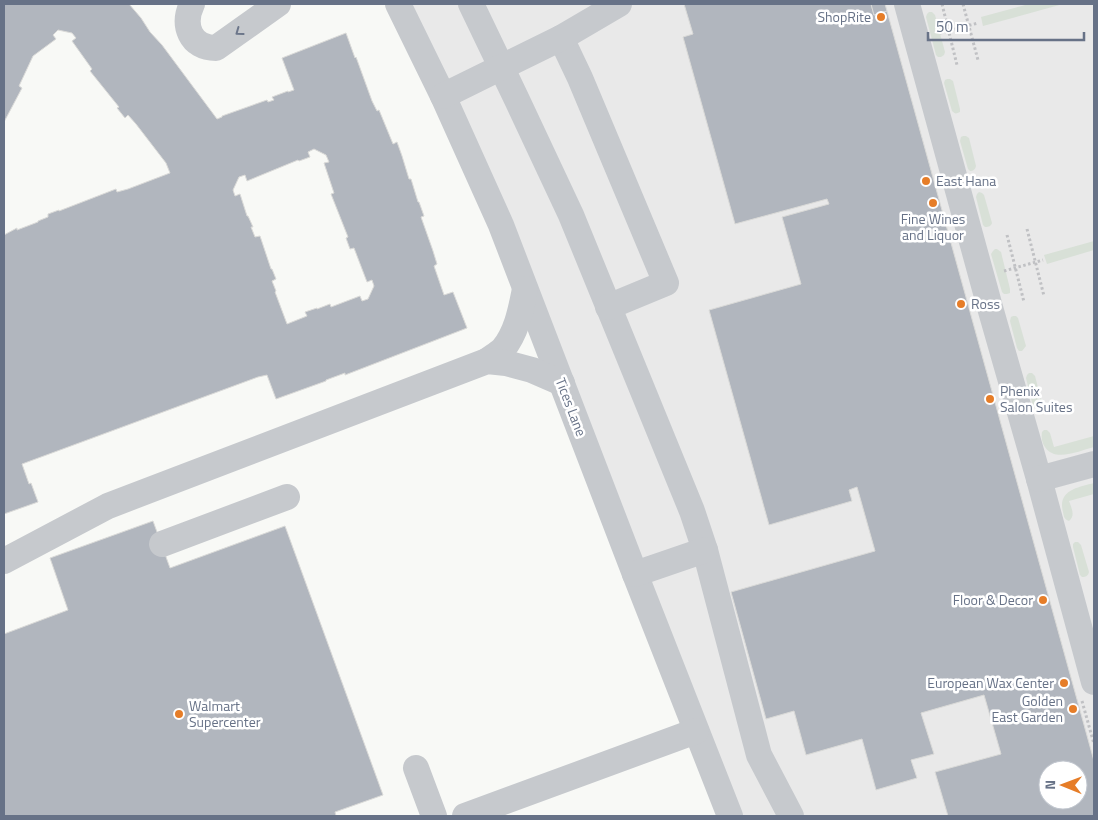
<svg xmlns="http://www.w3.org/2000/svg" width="1098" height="820" font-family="'Titillium Web',sans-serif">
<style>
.built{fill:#e9e9e9;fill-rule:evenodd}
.green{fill:#d8e0d7}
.building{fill:#b1b6be;stroke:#dadad8;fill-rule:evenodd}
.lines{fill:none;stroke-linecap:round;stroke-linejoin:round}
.path{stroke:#c0c1c4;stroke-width:3;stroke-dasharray:2.5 2.5;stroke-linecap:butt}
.minor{stroke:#c6c9cd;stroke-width:26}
.oneway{stroke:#6c768a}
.poi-dot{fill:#e67d28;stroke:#fff;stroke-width:2}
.labels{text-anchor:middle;stroke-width:5;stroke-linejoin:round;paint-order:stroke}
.poi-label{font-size:14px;fill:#677287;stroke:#fff;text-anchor:end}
.street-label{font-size:14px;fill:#677287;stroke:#fff}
</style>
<rect width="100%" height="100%" fill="#f8f9f6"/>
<path class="built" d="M398 4H1094V816H730ZM1048 770H1078V800H1048Z"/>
<g class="green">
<polygon points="1029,4 1063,4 983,26 981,17"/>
<polygon points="929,12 932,12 935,15 945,52 944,55 941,57 938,57 936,55 926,17 927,14"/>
<path d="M947 79H950L953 81 960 109V112C956 114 955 114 952 111L944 83 945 80Z"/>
<path d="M963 136H966L969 138 976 166C975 170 973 171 970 171L968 169 960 141 961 137Z"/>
<path d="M979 192 982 193 984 195 992 223C991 226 989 227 985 227L983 225 976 197 977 194Z"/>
<polygon points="1094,241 1094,250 1047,264 1044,255"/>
<polygon points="995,249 997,249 1001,252 1010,289 1010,293 1007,294 1004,294 1002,292 991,254 993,251"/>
<polygon points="1013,316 1016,316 1018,318 1026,346 1022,351 1019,351 1017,348 1010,321 1011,317"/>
<path d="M1029 373H1032L1035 376 1042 403C1041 407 1039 408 1035 408L1033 406 1026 378 1027 375Z"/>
<path d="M1044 430H1047L1050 433 1054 447 1094 436V447C1081 450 1055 463 1045 447 1042 443 1041 437 1042 432Z"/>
<path d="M1094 483V494L1069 501C1071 507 1076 516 1069 521 1064 519 1064 517 1063 512 1057 490 1079 487 1094 483Z"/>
<path d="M1075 542H1078L1081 545 1089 572C1088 576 1086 577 1082 577L1080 575 1073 547V544Z"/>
</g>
<g class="building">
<path d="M4 4H129L141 18 150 32 162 45 217 119 222 117V116L267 100 268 102 274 100 272 97 288 91V92L294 90 282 58 346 33 355 58 356 57 372 101 377 111 379 110 393 144 397 142 402 156 409 179H411L418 202H419L424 216 421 217 433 251 437 264 434 266 444 295 453 292 467 328 345 375V373L326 380V381L276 399 267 375 258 377 22 464 29 484 31 483 38 502 4 514V235L17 228V230L38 222V221L48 217V214L59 210V211L116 189 117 192 128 189 170 173 166 163 136 124 128 115 125 118 117 108 119 107 90 71 92 69 72 41 76 38 72 33 58 30 53 35 56 39 33 56 19 86 22 88 4 122ZM314 149 326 155 329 162 324 163 334 193 331 194 348 237 346 238 350 249 354 248 367 282 372 280 374 286 368 299 362 301 360 296 331 307 330 304 317 309V308L305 312 307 316 287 324 275 292 276 291 272 281 276 279 272 269H271L260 236 255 237 251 227H253L248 216H247L240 194 235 196 233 190 239 177 245 175 247 181 298 160 299 161 310 157 308 152Z"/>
<path d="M684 4H871L874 15 887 11 1094 761V816H948L935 772 1001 754 984 695 921 713 934 754 911 760 917 778 876 790 862 739 806 755 794 711 766 719 731 592 875 551 857 487 849 490 852 501 769 525 709 310 801 284 782 217 829 204 827 199 735 224 683 37 693 34ZM1048 770H1078V800H1048Z"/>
<polygon points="871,4 885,4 887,11 874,15"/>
<polygon points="153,521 170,568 285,526 383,795 335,812 336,816 4,816 4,634 68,610 50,558"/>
</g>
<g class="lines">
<g class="path">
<polyline points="942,4 957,65"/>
<polyline points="963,4 978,60"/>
<polyline points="940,33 978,23"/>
<polyline points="1027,229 1044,296"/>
<polyline points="1007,235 1024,302"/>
<polyline points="1004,271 1043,260"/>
<polyline points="1082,701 1094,744"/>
</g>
<g class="minor">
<path d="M192 4C182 25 190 48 216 48L278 4"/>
<polyline points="398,4 443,96 501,225 635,574 730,816"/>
<polyline points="471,4 518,102 571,215 692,511 705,550 759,755 791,816"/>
<polyline points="907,4 991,311 1039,479 1094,682"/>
<polyline points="561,38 580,78 666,283 608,307"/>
<polyline points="443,96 561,38 619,4"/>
<path d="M487 361C492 357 498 354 503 349 517 332 521 309 525 289"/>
<polyline points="1039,479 1094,464"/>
<polyline points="162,544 287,497"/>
<polyline points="4,561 108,506 487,361 506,363 532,370 562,383"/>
<polyline points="635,574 705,550"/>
<polyline points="416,768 434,816"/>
<polyline points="465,816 696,731"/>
</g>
</g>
<defs><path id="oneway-chevron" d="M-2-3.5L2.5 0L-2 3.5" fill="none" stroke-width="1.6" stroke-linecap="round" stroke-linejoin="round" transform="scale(1.25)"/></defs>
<use class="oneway" href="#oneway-chevron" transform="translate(239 32) rotate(144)"/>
<g class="poi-dot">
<circle cx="881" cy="17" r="5"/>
<circle cx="926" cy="181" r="5"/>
<circle cx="933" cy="203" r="5"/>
<circle cx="961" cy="304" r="5"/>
<circle cx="990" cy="399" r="5"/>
<circle cx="1043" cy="600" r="5"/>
<circle cx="1064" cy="683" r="5"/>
<circle cx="1073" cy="709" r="5"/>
<circle cx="179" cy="714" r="5"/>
</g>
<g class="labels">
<g class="poi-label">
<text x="871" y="22">ShopRite</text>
<text x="936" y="186" text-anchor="start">East Hana</text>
<text x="933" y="224" text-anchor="middle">Fine Wines<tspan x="933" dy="16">and Liquor</tspan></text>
<text x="971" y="309" text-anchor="start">Ross</text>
<text x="1000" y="396" text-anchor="start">Phenix<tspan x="1000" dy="16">Salon Suites</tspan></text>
<text x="1033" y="605">Floor &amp; Decor</text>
<text x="1054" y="688">European Wax Center</text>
<text x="1063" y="706">Golden<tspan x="1063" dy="16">East Garden</tspan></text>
<text x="189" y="711" text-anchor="start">Walmart<tspan x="189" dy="16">Supercenter</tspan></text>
</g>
<g class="street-label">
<text transform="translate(571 407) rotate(69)" y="5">Tices Lane</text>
</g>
</g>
<rect width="1098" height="820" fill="none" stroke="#677287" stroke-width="10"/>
<g transform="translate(1063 785) rotate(271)"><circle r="24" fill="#ffffff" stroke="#c2c7cf"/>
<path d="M0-4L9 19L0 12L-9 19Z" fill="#e67d28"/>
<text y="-8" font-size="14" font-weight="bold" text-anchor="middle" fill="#677287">N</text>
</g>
<path d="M928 32v8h156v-8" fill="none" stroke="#677287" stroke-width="2.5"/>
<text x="936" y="32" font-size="15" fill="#677287" stroke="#ffffff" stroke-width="4" paint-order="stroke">50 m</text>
</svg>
